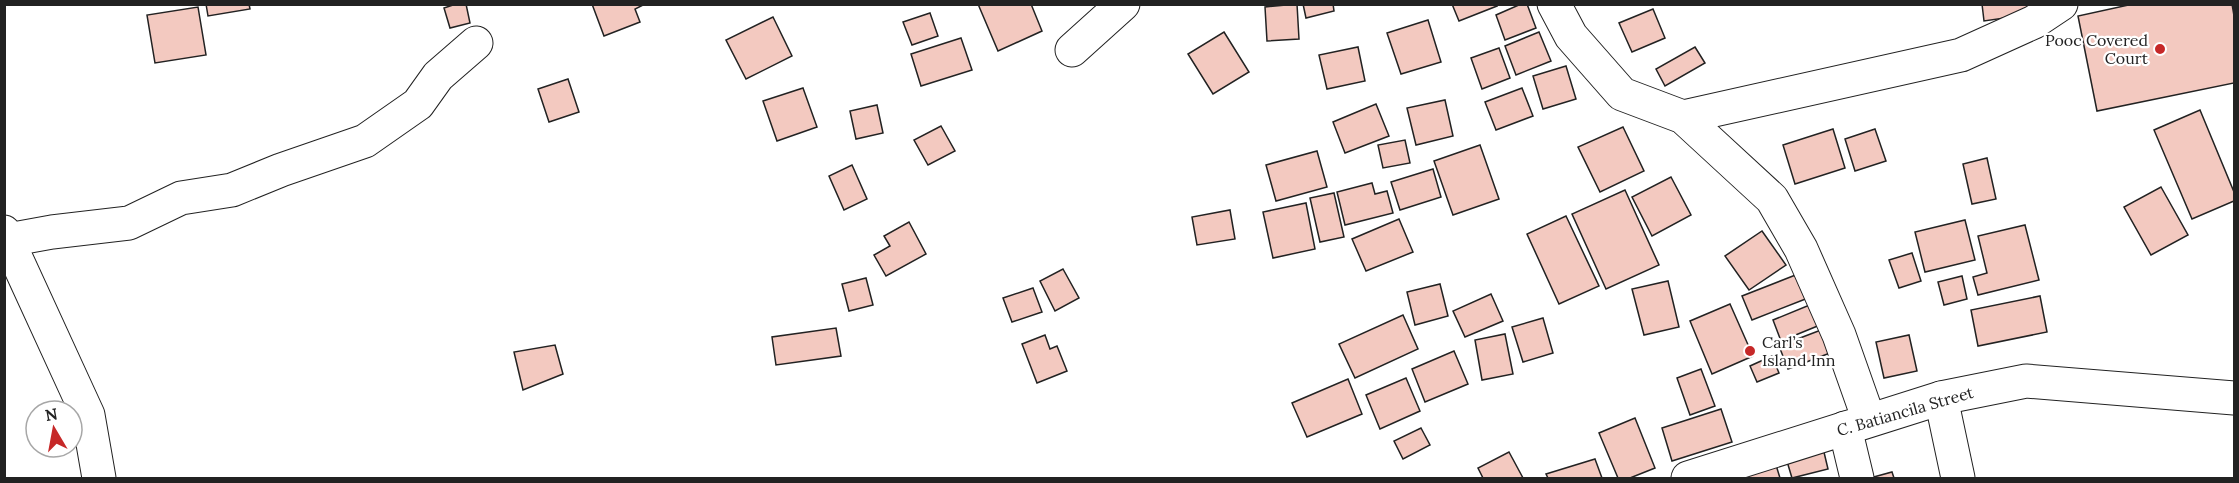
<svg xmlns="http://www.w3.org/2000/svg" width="2239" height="483" font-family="Lora,serif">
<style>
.building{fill:#f3c9c0;stroke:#222;stroke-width:1.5}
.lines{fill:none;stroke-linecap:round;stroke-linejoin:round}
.minor-casing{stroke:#222;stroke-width:35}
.minor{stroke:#fff;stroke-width:33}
.poi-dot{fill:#c62828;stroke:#fff;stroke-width:2}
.labels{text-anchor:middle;stroke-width:4.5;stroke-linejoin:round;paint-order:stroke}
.poi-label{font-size:16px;fill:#222;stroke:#fff;text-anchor:end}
.street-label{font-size:16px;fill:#222;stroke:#fff}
</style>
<rect width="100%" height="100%" fill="#fff"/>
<g class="building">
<polygon points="206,4 249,4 250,9 208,16"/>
<polygon points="456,4 466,4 470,23 450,28 444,8"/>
<polygon points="592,4 645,4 635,9 640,22 604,36"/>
<polygon points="978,4 1031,4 1042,31 998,51"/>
<polygon points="1297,4 1299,39 1267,41 1265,7"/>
<polygon points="1303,4 1333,4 1334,11 1306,18"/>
<polygon points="1452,4 1496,4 1497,6 1459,21"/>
<polygon points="1521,4 1527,4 1536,28 1505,40 1496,15"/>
<polygon points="1982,4 2037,4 2039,13 1984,21"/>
<polygon points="2133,4 2232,4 2234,16 2234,83 2097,111 2078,16"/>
<polygon points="198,7 206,55 155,63 147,15"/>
<polygon points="1653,9 1665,38 1632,52 1619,23"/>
<polygon points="930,13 938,36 912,45 903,22"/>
<polygon points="773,17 792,56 746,79 726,40"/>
<polygon points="1428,20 1441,62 1401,74 1387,33"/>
<polygon points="1224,32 1249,72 1213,94 1188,54"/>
<polygon points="1539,32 1551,61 1516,75 1505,46"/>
<polygon points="961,38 972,70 921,86 911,54"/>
<polygon points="1358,47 1365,81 1327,89 1319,55"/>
<polygon points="1695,47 1705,63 1665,86 1656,69"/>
<polygon points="1499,48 1510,78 1482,89 1471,58"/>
<polygon points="1566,66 1576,99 1543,109 1533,76"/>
<polygon points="568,79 579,112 549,122 538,89"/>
<polygon points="803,88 817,127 777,141 763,101"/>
<polygon points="1522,88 1533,116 1496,130 1485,102"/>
<polygon points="1445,100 1453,136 1416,145 1407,108"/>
<polygon points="1376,104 1389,136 1345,153 1333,122"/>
<polygon points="877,105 883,133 856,139 850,111"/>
<polygon points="2200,110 2234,192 2234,201 2192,219 2154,130"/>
<polygon points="941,126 955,151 928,165 914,140"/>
<polygon points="1623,127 1644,171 1600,192 1578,147"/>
<polygon points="1833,129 1845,168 1795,184 1783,145"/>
<polygon points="1875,129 1886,161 1855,171 1845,139"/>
<polygon points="1405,140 1410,163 1383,168 1378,145"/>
<polygon points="1480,145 1499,199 1453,215 1434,161"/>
<polygon points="1317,151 1327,187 1276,201 1266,165"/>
<polygon points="1987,158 1996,199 1972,204 1963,164"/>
<polygon points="852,165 867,199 844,210 829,176"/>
<polygon points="1433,169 1441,197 1400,210 1391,182"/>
<polygon points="1671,177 1691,215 1652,236 1632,197"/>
<polygon points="1372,183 1375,194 1387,191 1393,213 1345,225 1337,192"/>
<polygon points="2161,187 2188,235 2151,255 2124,207"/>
<polygon points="1625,190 1659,265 1606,289 1572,214"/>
<polygon points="1334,193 1344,237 1320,242 1310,198"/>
<polygon points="1306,203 1315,249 1273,258 1263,212"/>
<polygon points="1230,210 1235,239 1197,245 1192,217"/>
<polygon points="1566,216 1599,286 1559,304 1527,234"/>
<polygon points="1399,219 1413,252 1366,271 1352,239"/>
<polygon points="1965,220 1975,260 1925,272 1915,232"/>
<polygon points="909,222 926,254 886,276 874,255 890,246 884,236"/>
<polygon points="2025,225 2039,280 1978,295 1973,277 1987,273 1978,236"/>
<polygon points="1762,231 1786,265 1749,290 1725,256"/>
<polygon points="1912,253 1921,281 1899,288 1889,260"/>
<polygon points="1063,269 1079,298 1055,311 1040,281"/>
<polygon points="1798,274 1808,298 1752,320 1742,296"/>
<polygon points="1962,276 1967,299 1944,305 1938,282"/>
<polygon points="866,278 873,305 849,311 842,284"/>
<polygon points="1668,281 1679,327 1644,335 1632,289"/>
<polygon points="1440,284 1448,316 1415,325 1407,292"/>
<polygon points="1033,288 1042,312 1012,322 1003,298"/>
<polygon points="1491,294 1503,321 1465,337 1453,311"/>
<polygon points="2040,296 2047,332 1978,346 1971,310"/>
<polygon points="1730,304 1753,356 1712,374 1690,321"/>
<polygon points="1812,304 1820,325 1781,341 1773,320"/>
<polygon points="1403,315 1418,349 1355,378 1339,344"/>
<polygon points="1543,318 1553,353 1523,362 1512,327"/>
<polygon points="836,328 841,356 776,365 772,337"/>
<polygon points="1821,330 1830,353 1788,369 1779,346"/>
<polygon points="1505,334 1513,374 1482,380 1475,340"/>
<polygon points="1045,335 1050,349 1057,346 1067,371 1037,383 1022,344"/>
<polygon points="1909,335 1917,371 1884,378 1876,342"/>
<polygon points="555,345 563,374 523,390 514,352"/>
<polygon points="1454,351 1468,384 1425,402 1412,369"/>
<polygon points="1772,356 1779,373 1757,382 1750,366"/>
<polygon points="1701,369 1715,406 1690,415 1677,378"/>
<polygon points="1406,378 1420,411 1380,429 1366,395"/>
<polygon points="1348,379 1362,414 1307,437 1292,403"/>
<polygon points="1721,409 1732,442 1672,461 1662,428"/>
<polygon points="1635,418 1655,468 1630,478 1618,478 1599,433"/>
<polygon points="1421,428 1430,445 1403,459 1394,441"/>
<polygon points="1823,448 1828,469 1792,478 1786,458"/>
<polygon points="1509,452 1523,478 1483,478 1478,468"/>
<polygon points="1595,459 1602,478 1548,478 1546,474"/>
<polygon points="1776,465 1780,478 1737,478"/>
<polygon points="1892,472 1894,478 1870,478"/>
</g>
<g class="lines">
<defs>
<g id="minor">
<polyline points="1554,4 1571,36 1622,94 1683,117 1772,199 1801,249 1839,335 1869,420"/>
<polyline points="1072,50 1123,4"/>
<polyline points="1683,117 1961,55 2034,22 2061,4"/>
<polyline points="4,232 88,415 99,478"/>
<polyline points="8,240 52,232 129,223 181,198 232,190 281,170 365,141 418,104 438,76 476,43"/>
<polyline points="1941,398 1958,478"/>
<polyline points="1845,428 1857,478"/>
<polyline points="1688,478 1941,398 2026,381 2234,398"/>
</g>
</defs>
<use href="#minor" class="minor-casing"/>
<use href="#minor" class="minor"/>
</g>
<g class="poi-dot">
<circle cx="2160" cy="49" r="6"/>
<circle cx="1750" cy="351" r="6"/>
</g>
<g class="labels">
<g class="poi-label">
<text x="2148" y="46">Pooc Covered<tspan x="2148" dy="18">Court</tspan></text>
<text x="1762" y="348" text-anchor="start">Carl’s<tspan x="1762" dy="18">Island Inn</tspan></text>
</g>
<g class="street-label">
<text transform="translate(1905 411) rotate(-16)" y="6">C. Batiancila Street</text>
</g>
</g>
<rect width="2239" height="483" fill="none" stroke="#222222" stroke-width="12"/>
<g transform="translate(54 429) rotate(350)"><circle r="28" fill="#ffffff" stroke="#a7a7a7" stroke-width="1.5"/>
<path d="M0-4.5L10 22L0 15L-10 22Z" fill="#c62828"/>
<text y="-9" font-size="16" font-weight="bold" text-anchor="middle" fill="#222222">N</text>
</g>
</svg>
